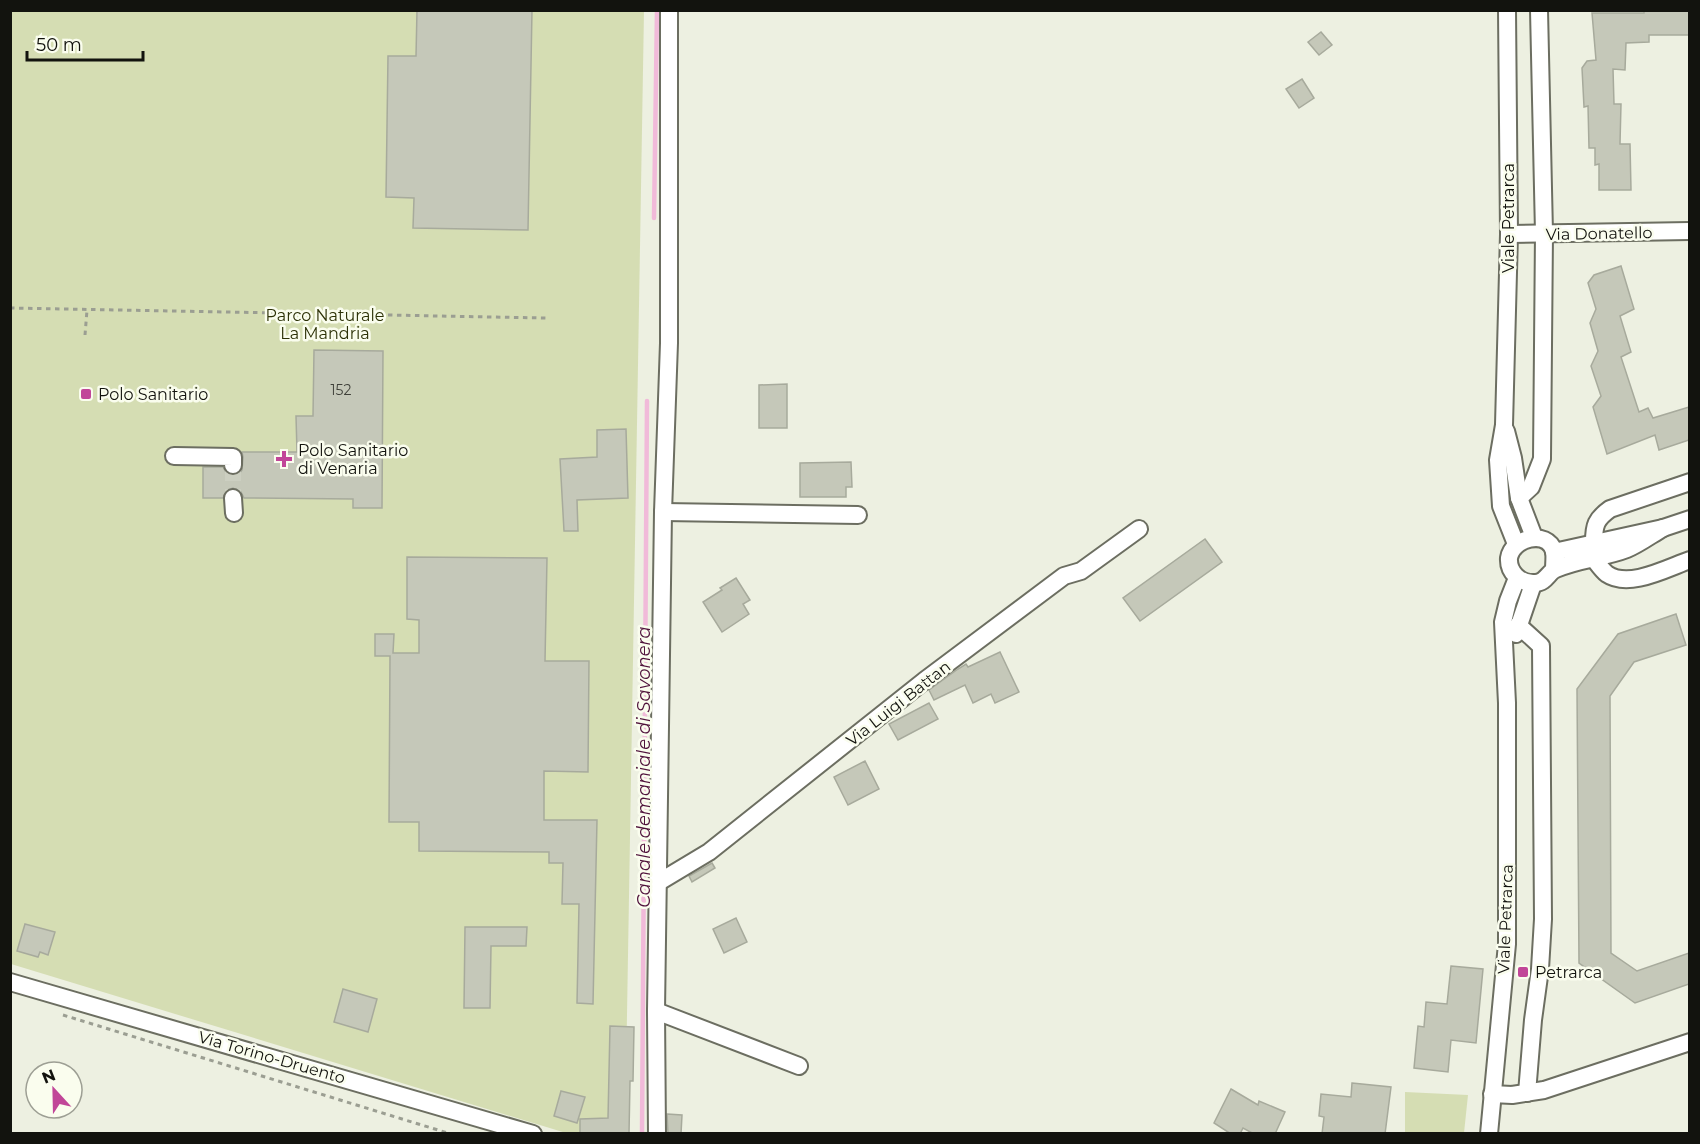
<svg xmlns="http://www.w3.org/2000/svg" width="1700" height="1144" font-family="Montserrat,sans-serif">
<style>
.green{fill:#d5ddb3}
.lines{fill:none;stroke-linecap:round;stroke-linejoin:round}
.stream{stroke:#f1bad9;stroke-width:4.5}
.building{fill:#c5c8b9;stroke:#a7aa9c;stroke-width:1.5}
.minor-tunnel{stroke:#cccfc1;stroke-width:16;stroke-dasharray:16 8;stroke-linecap:butt}
.minor-casing{stroke:#6c6e61;stroke-width:20}
.path{stroke:#9b9e92;stroke-width:3;stroke-dasharray:4.5 4.5;stroke-linecap:butt}
.minor{stroke:#fff;stroke-width:16}
.poi-dot{fill:#c14698;stroke:#fafdee;stroke-width:2}
.labels{text-anchor:middle;stroke-width:5;stroke-linejoin:round;paint-order:stroke}
.number-label{font-size:14px;fill:#3f4039}
.street-label{font-size:16px;fill:#12130e;stroke:#fafdee}
.park-label{font-size:16px;fill:#2c3106;stroke:#fafdee}
.poi-label{font-size:16px;fill:#12130e;stroke:#fafdee;text-anchor:start}
.water-label{font-size:18px;font-style:italic;fill:#4f113b;stroke:#fafdee}
</style>
<rect width="100%" height="100%" fill="#edf0e1"/>
<g class="green">
<polygon points="10,11 644,11 625,1133 566,1133 11,964"/>
<polygon points="1405,1092 1468,1095 1464,1133 1405,1133"/>
</g>
<g class="lines">
<g class="stream">
<polyline points="654,218 657,10"/>
<polyline points="642,1134 647,401"/>
</g>
</g>
<g class="building">
<polygon points="417,10 532,10 528,230 413,228 414,198 386,197 388,56 416,56"/>
<polygon points="1644,10 1689,10 1689,35 1649,35 1649,42 1626,43 1625,70 1613,69 1614,104 1621,104 1620,144 1630,144 1631,190 1599,190 1599,164 1595,165 1595,148 1589,148 1588,106 1584,107 1582,68 1587,61 1596,60 1592,13 1644,13"/>
<polygon points="1321,32 1332,45 1319,55 1308,42"/>
<polygon points="1302,79 1314,98 1299,108 1286,89"/>
<polygon points="1621,266 1634,309 1620,316 1631,352 1621,357 1639,412 1648,408 1653,418 1689,407 1689,440 1659,450 1655,435 1607,454 1593,407 1601,396 1591,366 1598,351 1590,323 1596,309 1588,283 1594,275"/>
<polygon points="314,350 383,351 382,508 353,508 353,499 244,498 241,492 233,488 227,490 223,498 203,498 203,467 223,467 227,474 234,475 239,474 242,470 243,457 242,452 297,452 296,416 313,416"/>
<polygon points="787,384 787,428 759,428 759,385"/>
<polygon points="626,429 628,498 577,500 578,531 564,531 560,459 597,457 597,430"/>
<polygon points="851,462 852,487 846,487 846,497 800,497 800,463"/>
<polygon points="1205,539 1222,562 1140,621 1123,598"/>
<polygon points="407,557 547,558 545,661 589,661 588,772 544,771 544,820 597,820 593,1004 577,1003 579,904 562,904 563,863 549,863 549,852 419,851 419,822 389,822 390,656 375,656 375,634 394,634 393,653 419,653 419,620 407,619"/>
<polygon points="736,578 750,600 743,604 749,614 722,632 703,602 722,590 720,588"/>
<polygon points="1676,614 1686,645 1634,662 1610,696 1611,953 1637,971 1689,953 1689,984 1635,1003 1579,963 1577,689 1618,634"/>
<polygon points="1000,652 1019,692 995,703 991,694 973,703 965,685 934,700 929,690 958,669 966,664 968,667"/>
<polygon points="929,703 938,719 898,740 889,724"/>
<polygon points="865,761 879,789 848,805 834,777"/>
<polygon points="712,863 715,868 692,882 689,876"/>
<polygon points="736,918 747,942 724,953 713,929"/>
<polygon points="25,924 55,932 48,955 40,952 38,957 17,951"/>
<polygon points="465,927 527,927 526,946 491,946 490,1008 464,1008"/>
<polygon points="1451,966 1483,969 1476,1043 1451,1040 1448,1072 1414,1068 1418,1026 1424,1027 1426,1002 1447,1004"/>
<polygon points="343,989 377,999 368,1032 334,1022"/>
<polygon points="610,1026 634,1027 633,1081 630,1081 629,1134 580,1134 580,1119 608,1118"/>
<polygon points="1352,1083 1391,1087 1385,1134 1322,1134 1324,1117 1319,1116 1321,1094 1351,1097"/>
<polygon points="1231,1089 1258,1105 1259,1101 1285,1112 1275,1134 1254,1134 1243,1128 1240,1134 1231,1134 1214,1123"/>
<polygon points="561,1091 585,1097 577,1123 554,1116"/>
<polygon points="667,1114 682,1115 681,1134 668,1134"/>
</g>
<g class="lines">
<polyline class="minor-tunnel" points="233,465 233,498"/>
<defs>
<g id="minor">
<polyline points="1507,10 1509,234 1504,425 1498,460 1501,506 1516,544"/>
<polyline points="1509,234 1690,231"/>
<polyline points="1506,431 1513,458 1519,498 1534,537"/>
<polyline points="174,456 233,457 233,465"/>
<polyline points="233,498 234,513"/>
<polyline points="1519,498 1531,487 1542,459 1544,233 1539,10"/>
<polyline points="663,512 858,515"/>
<path d="M1594 542C1594 525 1596 519 1610 509L1690 482"/>
<polyline points="1554,552 1663,528 1690,519"/>
<path d="M1594 559C1598 564 1602 570 1607 574 1629 589 1667 568 1690 560"/>
<path d="M1554 569C1554 564 1555 556 1554 551 1547 529 1512 538 1509 558 1508 572 1520 584 1535 583 1546 583 1548 572 1556 569 1578 559 1604 558 1627 549 1639 544 1651 535 1663 528"/>
<polyline points="1518,625 1541,646 1543,919 1540,969 1533,1020 1527,1093"/>
<polyline points="1516,634 1533,584"/>
<polyline points="659,882 709,852 924,681 1064,576 1081,571 1139,529"/>
<polyline points="10,982 533,1134"/>
<polyline points="656,1011 799,1066"/>
<polyline points="1492,1094 1512,1095 1544,1090 1690,1042"/>
<polyline points="657,1134 656,1011 663,512 669,343 669,10"/>
<polyline points="1489,1134 1507,944 1507,703 1503,622 1508,601 1517,578"/>
</g>
</defs>
<use href="#minor" class="minor-casing"/>
<g class="path">
<polyline points="10,308 547,318"/>
<polyline points="85,335 87,310"/>
<polyline points="63,1015 451,1134"/>
</g>
<use href="#minor" class="minor"/>
</g>
<g class="poi-dot">
<rect x="80" y="388" width="12" height="12" rx="3"/>
<path d="M281 450h6v6h6v6h-6v6h-6v-6h-6v-6h6z"/>
<rect x="1517" y="966" width="12" height="12" rx="3"/>
</g>
<g class="labels">
<g class="number-label">
<text x="341" y="395">152</text>
</g>
<g class="street-label">
<text transform="translate(1508 218) rotate(-90)" y="6">Viale Petrarca</text>
<text transform="translate(1599 233) rotate(-1)" y="6">Via Donatello</text>
<text transform="translate(898 703) rotate(-38)" y="6">Via Luigi Battan</text>
<text transform="translate(1505 919) rotate(-88)" y="6">Viale Petrarca</text>
<text transform="translate(272 1057) rotate(16)" y="6">Via Torino-Druento</text>
</g>
<g class="park-label">
<text x="325" y="321">Parco Naturale<tspan x="325" dy="18">La Mandria</tspan></text>
</g>
<g class="poi-label">
<text x="98" y="400">Polo Sanitario</text>
<text x="298" y="456">Polo Sanitario<tspan x="298" dy="18">di Venaria</tspan></text>
<text x="1535" y="978">Petrarca</text>
</g>
<g class="water-label">
<text transform="translate(644 767) rotate(-90)" y="6">Canale demaniale di Savonera</text>
</g>
</g>
<rect width="1700" height="1144" fill="none" stroke="#12130e" stroke-width="24"/>
<g transform="translate(54 1090) rotate(338)"><circle r="28" fill="#fafdee" stroke="#9d9f94" stroke-width="1.5"/>
<path d="M0-4.5L10 22L0 15L-10 22Z" fill="#c14698"/>
<text y="-9" font-size="16" font-weight="bold" text-anchor="middle" fill="#12130e">N</text>
</g>
<path d="M27 51v9h116v-9" fill="none" stroke="#12130e" stroke-width="3"/>
<text x="36" y="51" font-size="18" fill="#12130e" stroke="#fafdee" stroke-width="4.5" paint-order="stroke">50 m</text>
</svg>
